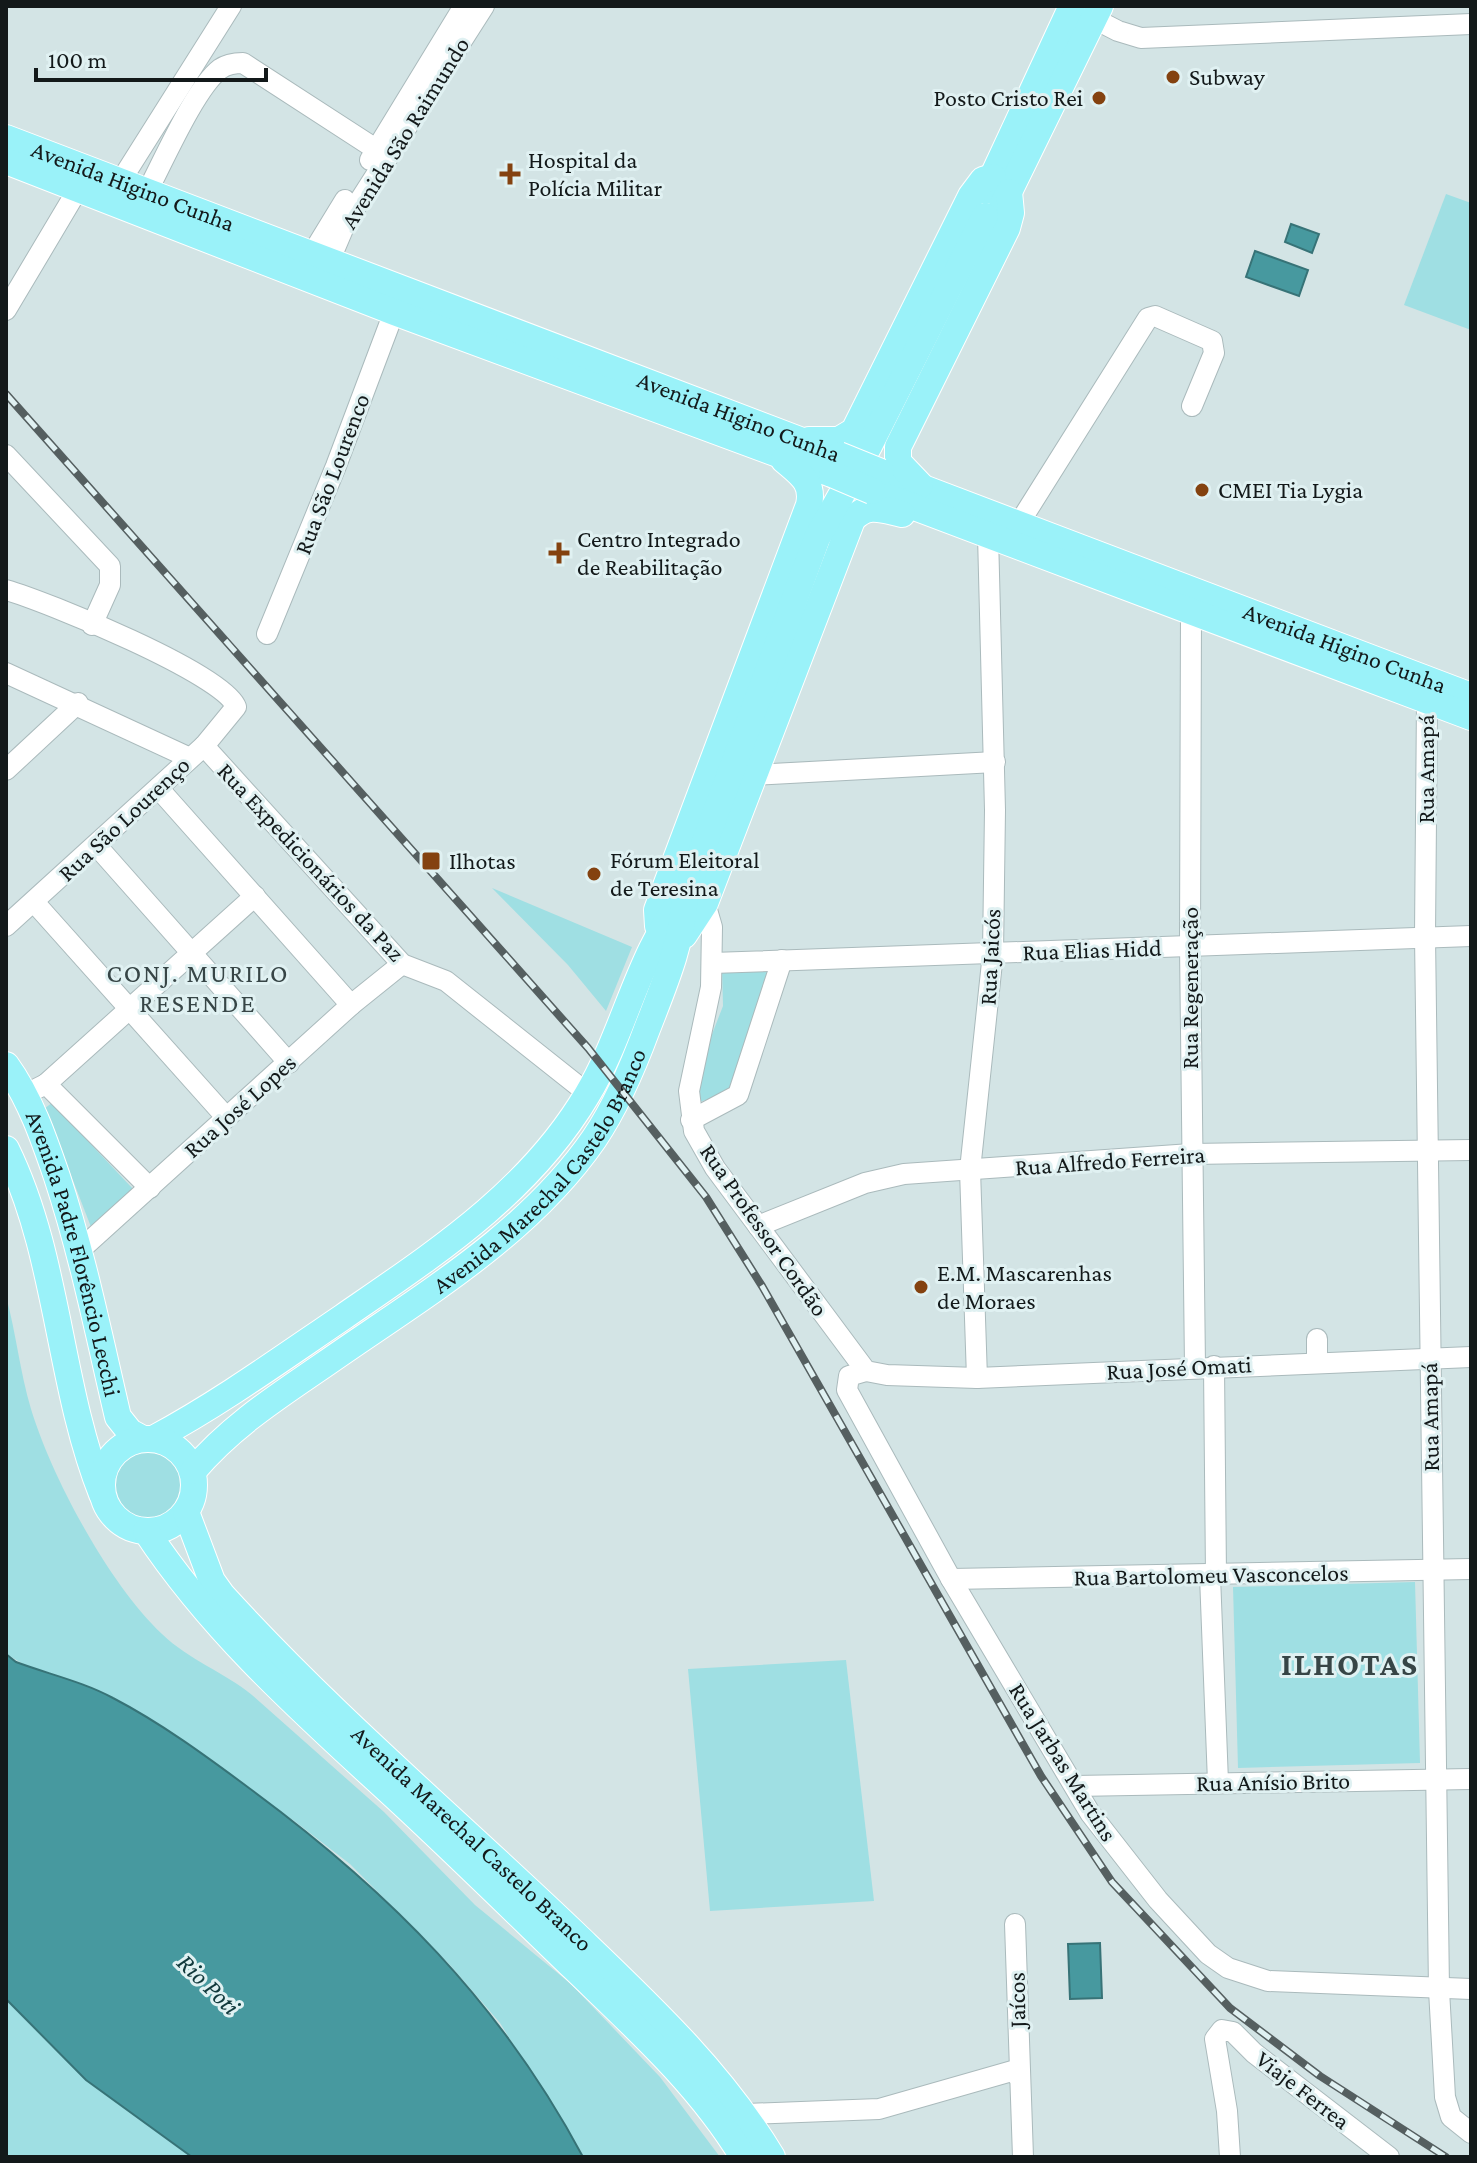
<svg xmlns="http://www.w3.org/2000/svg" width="1477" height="2163" font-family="'Crimson Pro',serif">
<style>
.green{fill:#9fdfe3}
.water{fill:#47999f;stroke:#377377;stroke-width:2}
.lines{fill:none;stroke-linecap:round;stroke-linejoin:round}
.minor-casing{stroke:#aababc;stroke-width:22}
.major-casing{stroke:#fff;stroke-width:28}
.minor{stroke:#fff;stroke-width:20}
.major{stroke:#9af2f9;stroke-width:26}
.rail-casing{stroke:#555f60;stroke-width:8}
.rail{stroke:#e0f1f2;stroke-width:5;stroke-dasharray:15;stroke-linecap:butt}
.major-bridge-casing{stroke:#fff;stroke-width:28;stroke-linecap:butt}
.major-bridge{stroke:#9af2f9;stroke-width:26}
.poi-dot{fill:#844210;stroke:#e0f1f2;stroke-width:3}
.labels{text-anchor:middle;stroke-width:6;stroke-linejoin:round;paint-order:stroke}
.poi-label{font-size:24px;fill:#13191a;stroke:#e0f1f2;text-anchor:start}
.street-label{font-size:24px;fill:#13191a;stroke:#e0f1f2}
.neighbourhood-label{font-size:26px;letter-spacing:2px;fill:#374546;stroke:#e0f1f2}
.water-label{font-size:26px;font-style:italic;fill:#11393c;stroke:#e0f1f2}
.district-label{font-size:32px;font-weight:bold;letter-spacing:2px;fill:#374546;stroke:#e0f1f2}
</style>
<rect width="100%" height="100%" fill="#d3e4e5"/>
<g class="green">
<polygon points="1446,194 1471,203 1471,330 1404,305"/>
<polygon points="492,888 632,947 606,1011 568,965"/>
<polygon points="722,968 769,972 736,1078 725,1094 696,1103 702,1060 723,1006"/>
<polygon points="52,1103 133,1189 91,1227 45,1108"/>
<path d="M6 1296C16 1333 20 1372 31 1409 52 1478 109 1584 162 1634 189 1660 224 1672 252 1695L384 1812 475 1905 571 1984 660 2077 720 2157H583L500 2023 450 1965 350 1864 293 1820 6 1654Z"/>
<circle cx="148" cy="1485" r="37"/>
<polygon points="1415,1582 1420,1763 1238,1768 1233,1587"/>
<polygon points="846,1660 874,1901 710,1911 688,1669"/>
<polygon points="6,1995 144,2121 192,2157 6,2157"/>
</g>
<g class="water">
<polygon points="1291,224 1319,234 1312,253 1285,242"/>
<polygon points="1255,251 1308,270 1299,296 1246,277"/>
<path d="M6 1654 16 1662C48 1674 84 1682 113 1698 161 1723 206 1756 249 1788 389 1891 501 2003 583 2157H192L86 2080 6 1999Z"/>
<polygon points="1100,1943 1102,1998 1070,1999 1068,1944"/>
</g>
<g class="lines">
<defs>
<g id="minor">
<polyline points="1081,12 1118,31 1141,38 1471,24"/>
<polyline points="370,160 464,6"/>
<polyline points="120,182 231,6"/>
<path d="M147 192C163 162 195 88 220 69 227 64 235 63 243 63L388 157"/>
<polyline points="312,254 345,200"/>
<polyline points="329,262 346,222 484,6"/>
<polyline points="6,310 78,189"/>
<polyline points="6,455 110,566 110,585 92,625"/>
<polyline points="1018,525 1148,318 1155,316 1212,341 1214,353 1192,406"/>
<path d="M6 590C45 601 225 674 236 707L204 746 6 926"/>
<polyline points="1191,610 1190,946 1195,1367"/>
<polyline points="267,634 336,466 394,312"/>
<polyline points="6,673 190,758"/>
<polyline points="1427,700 1425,936 1439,1990 1445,2097 1451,2117 1471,2133"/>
<polyline points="204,746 402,964 446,981 577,1085"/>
<polyline points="6,770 78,703"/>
<polyline points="754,775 995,762"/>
<polyline points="159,789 351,1005"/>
<polyline points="96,845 289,1063"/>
<polyline points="34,902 226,1117"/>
<polyline points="705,903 712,927 711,987 689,1091 694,1131 715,1168 866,1371 887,1375 977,1378 1471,1357"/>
<polyline points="712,963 1471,936"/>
<polyline points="46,1084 255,896"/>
<polyline points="34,1090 46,1084 150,1188"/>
<polyline points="691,1120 738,1095 782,960"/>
<polyline points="758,1226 865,1183 904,1174 1191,1154 1471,1150"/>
<polyline points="80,1250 351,1005 402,964"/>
<polyline points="1317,1339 1317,1362"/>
<polyline points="1214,1366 1216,1576"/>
<polyline points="866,1371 849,1376 847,1390 951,1579 1090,1813 1158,1900 1208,1954 1228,1968 1268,1981 1471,1989"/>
<polyline points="977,1378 970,1170 993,953 995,810 988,535"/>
<polyline points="1210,1576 1218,1782"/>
<polyline points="951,1579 1471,1569"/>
<polyline points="1075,1786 1471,1779"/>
<polyline points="1015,1924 1023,2157"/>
<polyline points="746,2114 879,2109 1012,2071 1018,2076"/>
<polyline points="1230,2157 1227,2111 1215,2039 1222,2030 1233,2032 1254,2053 1389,2157"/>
</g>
<g id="major">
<path id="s1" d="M6 138 839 455"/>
<polyline points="6,161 394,312 832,474"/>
<polyline points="986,191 1072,6"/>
<polyline points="1002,206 1100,6"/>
<polyline points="809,440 839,440 854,431 971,196 983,180 993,177"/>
<path id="s2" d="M881 472 1471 696"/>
<polyline points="920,485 898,462 898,447 1007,228 1011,213 1009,192"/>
<polyline points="872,491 1471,717"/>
<path d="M658 926 657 910 809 505C814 482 800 474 784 460"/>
<path d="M684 935 705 903 852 520C867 502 883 510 902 514"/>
<path id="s3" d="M6 1065C30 1098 44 1139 57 1177 83 1256 99 1336 118 1417L130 1432 141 1438"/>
<path d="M6 1149C59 1257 58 1383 102 1494"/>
<path d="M155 1438C220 1403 281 1359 343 1317 434 1254 529 1193 587 1095 625 1032 638 953 685 896"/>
<circle cx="148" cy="1485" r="46"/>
<path id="s4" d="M193 1471C231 1426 277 1397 325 1364 419 1298 527 1236 594 1139 617 1105 633 1067 647 1029 664 985 682 944 685 896L817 538 870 444 985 216"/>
<path id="s5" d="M186 1512 212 1581 222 1595C332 1716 458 1822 576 1935 648 2004 720 2071 772 2157"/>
<path d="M146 1531C216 1637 311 1719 403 1804 461 1858 517 1913 574 1968 635 2027 699 2084 743 2157"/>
</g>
</defs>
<use href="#minor" class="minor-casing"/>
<use href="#major" class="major-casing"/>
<use href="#minor" class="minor"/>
<use href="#major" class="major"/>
<defs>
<polyline id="rail" points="6,394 588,1048 706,1197 762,1286 1041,1776 1112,1882 1230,2008 1320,2076 1446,2157"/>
</defs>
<use href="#rail" class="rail-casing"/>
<use href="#rail" class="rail"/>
<defs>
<g id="major-bridge">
<polyline points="839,455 881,472"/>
<polyline points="832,474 872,491"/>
</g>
</defs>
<use href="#major-bridge" class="major-bridge-casing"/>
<use href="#major-bridge" class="major-bridge"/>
</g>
<g class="poi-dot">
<circle cx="1173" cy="77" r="8"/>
<circle cx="1099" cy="98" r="8"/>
<path d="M506 162h8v8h8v8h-8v8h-8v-8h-8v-8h8z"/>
<circle cx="1202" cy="490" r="8"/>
<path d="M555 541h8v8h8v8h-8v8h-8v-8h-8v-8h8z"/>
<rect x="421" y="851" width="20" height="20" rx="4"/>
<circle cx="594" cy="874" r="8"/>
<circle cx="921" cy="1287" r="8"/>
</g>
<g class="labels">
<g class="poi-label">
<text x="1189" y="85">Subway</text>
<text x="1083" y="106" text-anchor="end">Posto Cristo Rei</text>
<text x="528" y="168">Hospital da<tspan x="528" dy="28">Polícia Militar</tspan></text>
<text x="1218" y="498">CMEI Tia Lygia</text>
<text x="577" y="547">Centro Integrado<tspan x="577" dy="28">de Reabilitação</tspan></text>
<text x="610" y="868">Fórum Eleitoral<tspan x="610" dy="28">de Teresina</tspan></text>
<text x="449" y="869">Ilhotas</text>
<text x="937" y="1281">E.M. Mascarenhas<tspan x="937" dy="28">de Moraes</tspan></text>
</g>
<g class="street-label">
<text transform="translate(405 133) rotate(-58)" y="8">Avenida São Raimundo</text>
<text dy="8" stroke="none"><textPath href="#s1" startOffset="136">Avenida Higino Cunha</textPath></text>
<text dy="8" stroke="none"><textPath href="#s1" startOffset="784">Avenida Higino Cunha</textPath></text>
<text transform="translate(332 474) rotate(-69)" y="8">Rua São Lourenco</text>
<text dy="8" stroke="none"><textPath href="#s2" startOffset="496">Avenida Higino Cunha</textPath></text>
<text transform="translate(1426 769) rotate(-90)" y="8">Rua Amapá</text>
<text transform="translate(124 819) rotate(-43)" y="8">Rua São Lourenço</text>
<text transform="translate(311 862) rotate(47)" y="8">Rua Expedicionários da Paz</text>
<text transform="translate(1092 950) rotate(-2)" y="8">Rua Elias Hidd</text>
<text transform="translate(990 957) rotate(-87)" y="8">Rua Jaicós</text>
<text transform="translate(1190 988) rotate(-90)" y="8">Rua Regeneração</text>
<text transform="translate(240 1106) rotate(-42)" y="8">Rua José Lopes</text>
<text transform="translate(1110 1161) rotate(-4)" y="8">Rua Alfredo Ferreira</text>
<text dy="8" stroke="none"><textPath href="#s4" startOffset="464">Avenida Marechal Castelo Branco</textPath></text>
<text transform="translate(764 1230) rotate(55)" y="8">Rua Professor Cordão</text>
<text dy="8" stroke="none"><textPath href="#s3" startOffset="202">Avenida Padre Florêncio Lecchi</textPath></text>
<text transform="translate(1179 1368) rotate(-3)" y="8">Rua José Omati</text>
<text transform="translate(1430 1417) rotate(-91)" y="8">Rua Amapá</text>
<text transform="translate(1211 1575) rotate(-1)" y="8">Rua Bartolomeu Vasconcelos</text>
<text transform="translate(1063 1762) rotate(58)" y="8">Rua Jarbas Martins</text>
<text transform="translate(1273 1782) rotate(-1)" y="8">Rua Anísio Brito</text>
<text dy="8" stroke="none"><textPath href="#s5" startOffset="440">Avenida Marechal Castelo Branco</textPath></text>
<text transform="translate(1017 2000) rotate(-91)" y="8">Jaícos</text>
<text transform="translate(1303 2090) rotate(38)" y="8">Viaje Ferrea</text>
</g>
<g class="neighbourhood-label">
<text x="198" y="982">CONJ. MURILO<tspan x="198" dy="30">RESENDE</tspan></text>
</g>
<g class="water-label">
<text transform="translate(209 1984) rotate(44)" y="9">Rio Poti</text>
</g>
<g class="district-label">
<text x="1350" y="1675">ILHOTAS</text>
</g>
</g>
<rect width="1477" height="2163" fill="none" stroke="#13191a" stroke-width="16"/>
<path d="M36 68v12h230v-12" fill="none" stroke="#13191a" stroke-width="4"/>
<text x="48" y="68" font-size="24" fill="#13191a" stroke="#e0f1f2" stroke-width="6" paint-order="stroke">100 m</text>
</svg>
